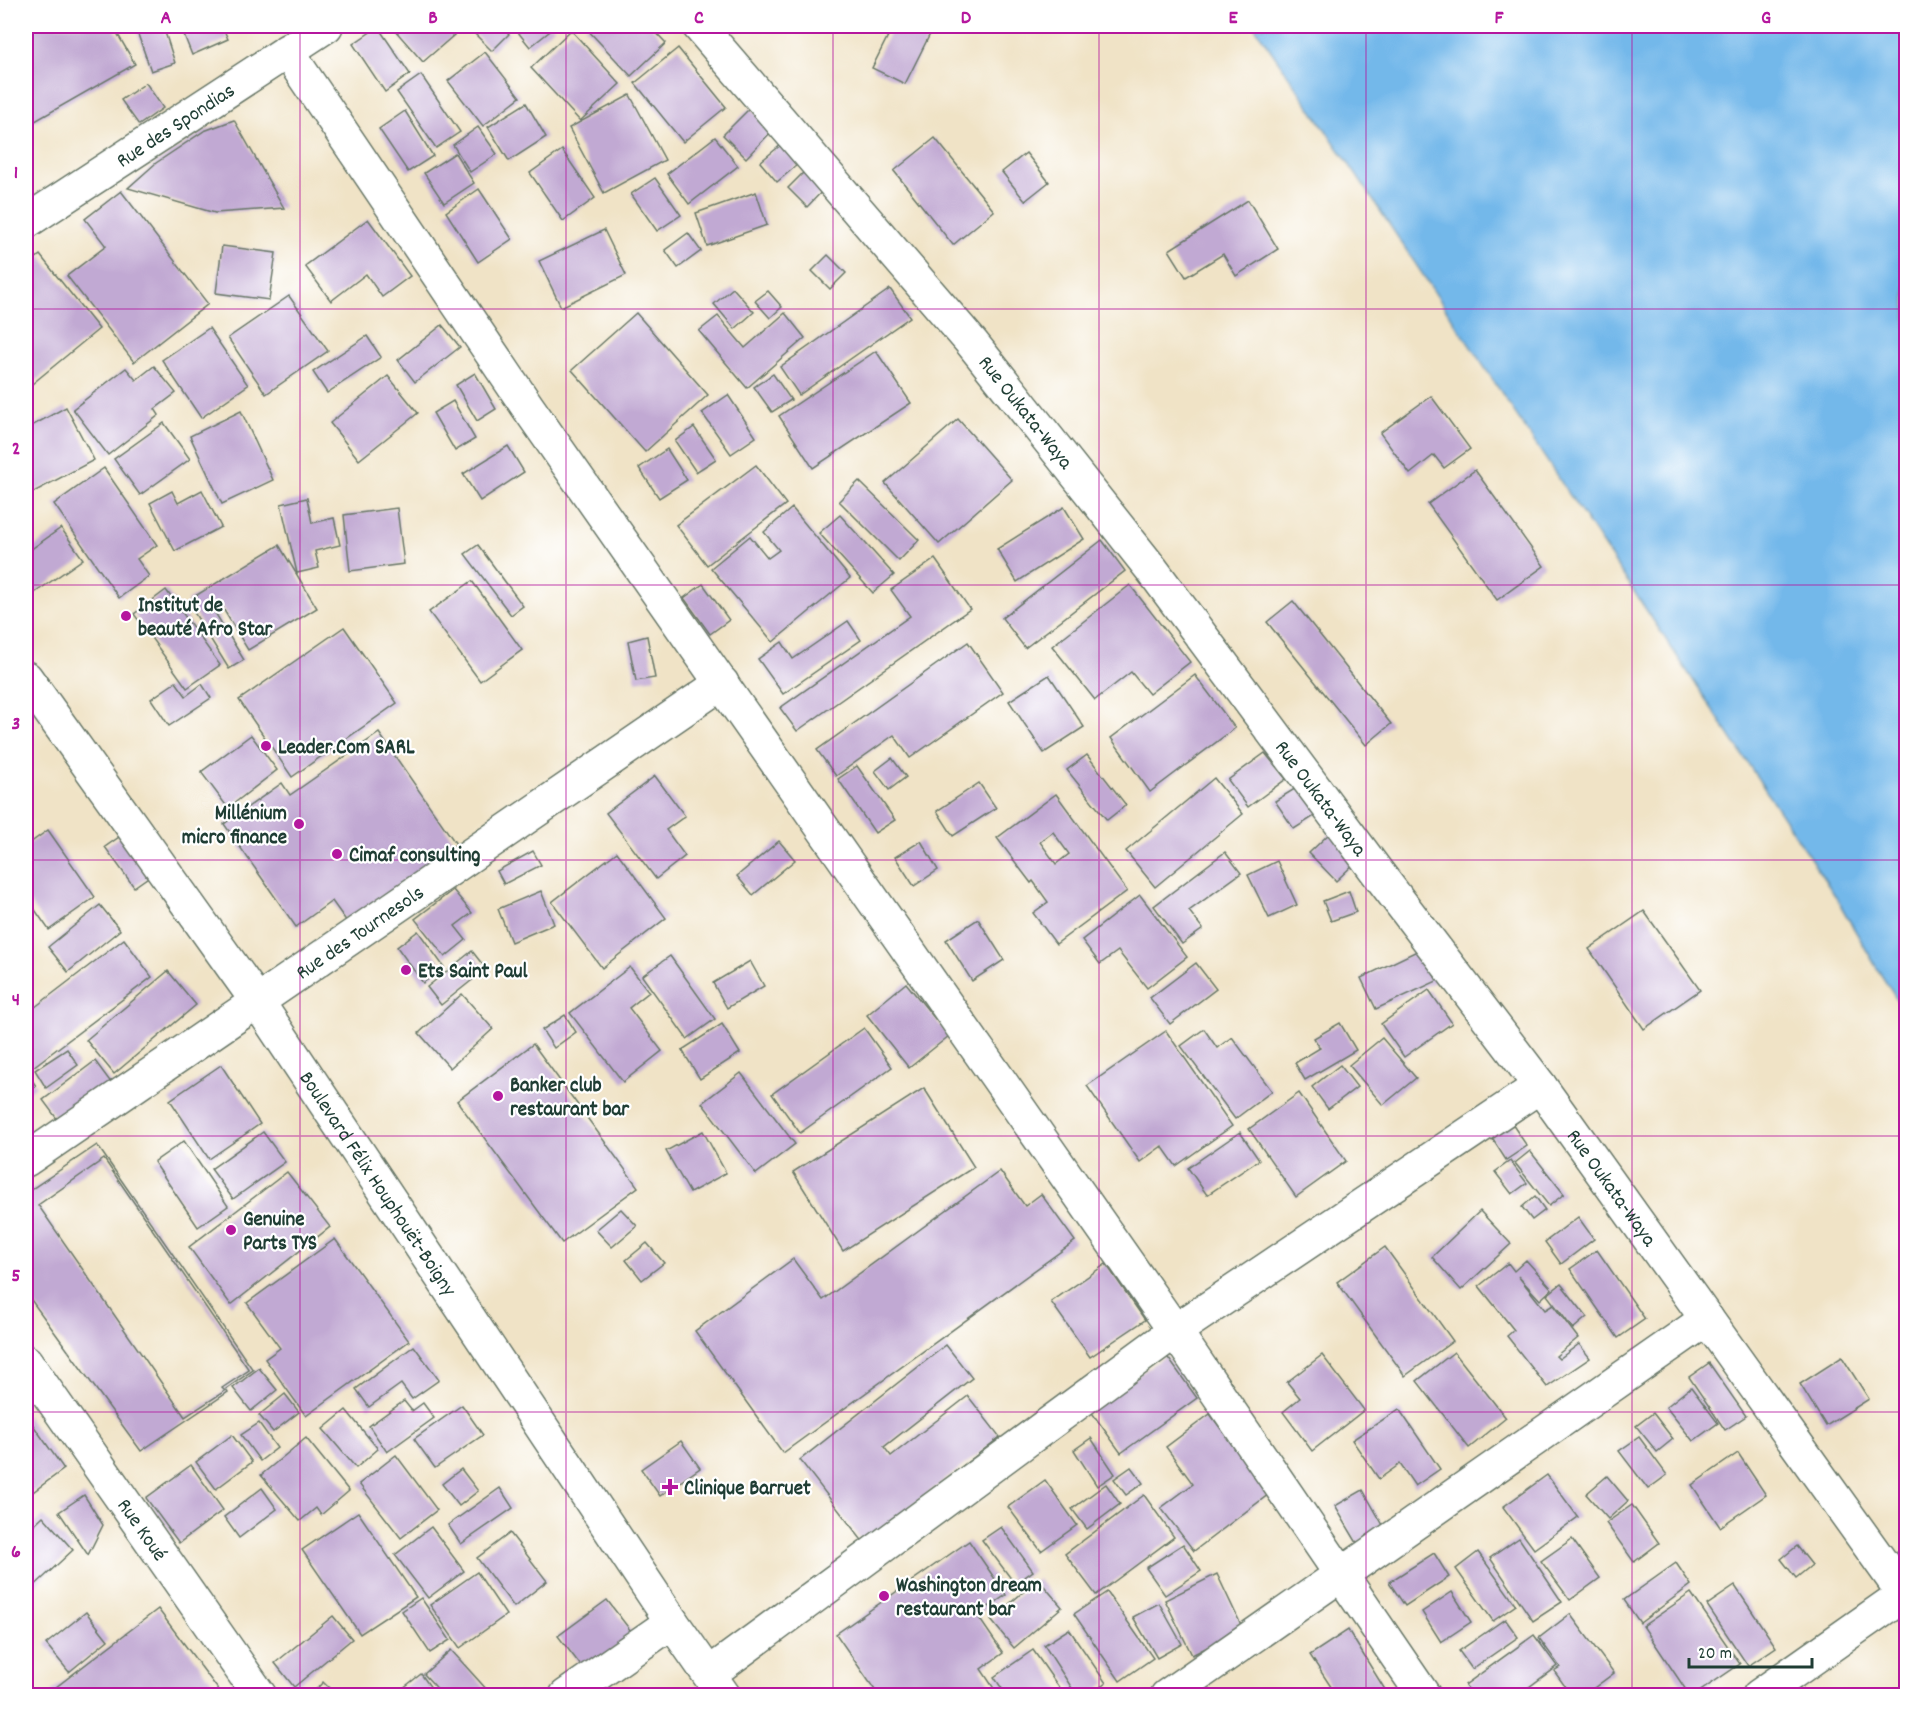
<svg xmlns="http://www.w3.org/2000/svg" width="1932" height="1721" font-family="Dekko,sans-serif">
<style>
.water{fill:#73b8ea;stroke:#497a8f;stroke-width:1.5}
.building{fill:#c1a9d3;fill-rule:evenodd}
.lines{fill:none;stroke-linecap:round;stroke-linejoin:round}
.minor-casing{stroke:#687767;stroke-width:36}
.minor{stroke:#fff;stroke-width:33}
.grid{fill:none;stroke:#b5179e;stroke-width:1.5;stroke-opacity:0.55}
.poi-dot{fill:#b5179e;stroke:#fff;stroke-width:2}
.labels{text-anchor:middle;stroke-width:4.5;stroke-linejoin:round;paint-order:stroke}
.street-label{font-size:21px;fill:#1f3d34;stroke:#fff}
.poi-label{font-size:21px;font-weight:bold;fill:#1f3d34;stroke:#fff;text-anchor:start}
.neatline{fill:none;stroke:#b5179e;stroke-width:2}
.grid-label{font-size:20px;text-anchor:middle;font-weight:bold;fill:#b5179e}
</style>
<rect width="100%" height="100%" fill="#fff"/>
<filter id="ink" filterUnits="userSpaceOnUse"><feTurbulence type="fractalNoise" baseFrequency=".0167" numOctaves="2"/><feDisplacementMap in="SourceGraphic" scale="12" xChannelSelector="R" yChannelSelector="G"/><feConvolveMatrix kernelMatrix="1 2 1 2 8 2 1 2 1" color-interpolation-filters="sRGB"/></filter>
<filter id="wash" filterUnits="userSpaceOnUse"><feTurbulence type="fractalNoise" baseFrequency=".008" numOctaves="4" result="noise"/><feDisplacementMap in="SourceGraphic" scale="24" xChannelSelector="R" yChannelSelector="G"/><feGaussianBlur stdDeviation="1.35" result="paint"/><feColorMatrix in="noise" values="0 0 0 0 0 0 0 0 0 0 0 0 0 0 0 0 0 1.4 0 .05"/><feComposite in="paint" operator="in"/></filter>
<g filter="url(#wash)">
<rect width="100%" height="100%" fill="#f0e3c6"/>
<polygon class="water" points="1254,26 1906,26 1906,1014 1878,970 1834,894 1683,665 1345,158"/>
<g id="blocks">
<g class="building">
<polygon points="37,26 113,26 135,64 30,124 26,116 26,32"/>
<polygon points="135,26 163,26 175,63 151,71"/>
<polygon points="206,26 222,26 228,39 192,55 184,35"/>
<polygon points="396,26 458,26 461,29 423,62 393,28"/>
<polygon points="467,26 502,26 509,34 492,51"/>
<polygon points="513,26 552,26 554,28 530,47"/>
<polygon points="584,26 650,26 666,43 631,76"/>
<polygon points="893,26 934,26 905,84 872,68"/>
<polygon points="378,27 410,74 385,92 353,44"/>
<polygon points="571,30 620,84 580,121 531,68"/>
<polygon points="678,48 726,107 683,142 635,83"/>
<polygon points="485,52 520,97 483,126 448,81"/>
<polygon points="421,75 460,132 436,148 397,92"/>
<polygon points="146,83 163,108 139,125 121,100"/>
<polygon points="630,95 665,160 604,193 569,128"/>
<polygon points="526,103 546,137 509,161 488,127"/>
<polygon points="750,108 773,130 746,158 723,135"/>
<polygon points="405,111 433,156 408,172 379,129"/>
<polygon points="234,120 284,208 215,213 128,188 156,163 204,131"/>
<polygon points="478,127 497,154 470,172 453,145"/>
<polygon points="715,137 738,166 689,204 667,174"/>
<polygon points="935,138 994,211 953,245 894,171"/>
<polygon points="787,140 803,160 777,182 760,162"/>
<polygon points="562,150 595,198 563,221 530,173"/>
<polygon points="455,153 474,183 444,203 424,173"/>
<polygon points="1026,153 1049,182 1025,201 1002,172"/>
<polygon points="810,166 829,184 807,207 788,188"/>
<polygon points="655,178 681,215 657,231 631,194"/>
<polygon points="479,189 512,239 478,262 446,212"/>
<polygon points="121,191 208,304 134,362 67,276 106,246 85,219"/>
<polygon points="756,192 767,225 707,246 696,213"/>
<polygon points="1248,200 1278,249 1236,276 1223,254 1186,277 1169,250"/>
<polygon points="368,219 410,276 382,297 366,274 331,301 305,266"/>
<polygon points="604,230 626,275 561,307 539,261"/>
<polygon points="688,233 701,251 678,268 665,250"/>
<polygon points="222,246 276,253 269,300 216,293"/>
<polygon points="40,255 99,329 26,389 26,266"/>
<polygon points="828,255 846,273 830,289 812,271"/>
<polygon points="733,288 754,312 735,329 714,304"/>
<polygon points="890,289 910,317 799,395 780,367"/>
<polygon points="768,291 782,307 770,318 755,301"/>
<polygon points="289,296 328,351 266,394 228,338"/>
<polygon points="636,313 708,395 645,452 572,370"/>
<polygon points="785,313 805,338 747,388 699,331 718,316 745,348"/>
<polygon points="442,325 460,347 415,382 398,360"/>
<polygon points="209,328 248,385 201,418 162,360"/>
<polygon points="367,336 381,357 327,393 313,372"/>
<polygon points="876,351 911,403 813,468 779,416"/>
<polygon points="154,366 176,393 155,409 159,415 108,455 73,409 126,368 136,380"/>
<polygon points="475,373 496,409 477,421 456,385"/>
<polygon points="773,374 791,400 772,412 754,387"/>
<polygon points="388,376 418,413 359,460 330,423"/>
<polygon points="728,395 756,437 731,454 702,413"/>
<polygon points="1431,396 1470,449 1444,468 1434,455 1410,474 1380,433"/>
<polygon points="453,401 475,439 455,451 433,413"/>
<polygon points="66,407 94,460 30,494 26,485 26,429"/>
<polygon points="241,411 273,480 222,504 190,436"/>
<polygon points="958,419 1012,480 939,544 885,483"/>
<polygon points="164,423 190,459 140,495 114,459"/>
<polygon points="694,427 716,459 696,472 675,441"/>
<polygon points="508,446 524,472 480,501 463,474"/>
<polygon points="667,449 687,480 659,498 639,468"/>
<polygon points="756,465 786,504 707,565 676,525"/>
<polygon points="104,468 157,545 137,559 149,576 119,598 54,504"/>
<polygon points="1475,470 1544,566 1497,600 1428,504"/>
<polygon points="859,481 919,540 899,561 839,501"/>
<polygon points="202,490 221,527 175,551 150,503 172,491 178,503"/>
<polygon points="307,498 312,523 334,518 340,545 315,551 319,568 297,573 281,504"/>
<polygon points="1064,507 1084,539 1017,582 997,549"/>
<polygon points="397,508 404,564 350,571 344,515"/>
<polygon points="792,508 850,578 773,642 711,568 750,536 768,558 779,550 764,532"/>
<polygon points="840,515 894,575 873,593 819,533"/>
<polygon points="61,528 83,559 33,594 26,583 26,553"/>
<polygon points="1102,540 1125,571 1025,648 1002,618"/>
<polygon points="279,545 317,608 248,650 222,607 214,611 244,660 229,669 187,601"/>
<polygon points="478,545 523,606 511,615 465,554"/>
<polygon points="935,559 970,609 797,731 780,708 910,616 891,590"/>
<polygon points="472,581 522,650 480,681 429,612"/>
<polygon points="703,584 729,620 710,634 684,598"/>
<polygon points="1130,585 1190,662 1149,694 1131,672 1095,700 1052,646"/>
<polygon points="166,590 220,665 187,688 134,614"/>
<polygon points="1293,601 1391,724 1366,745 1267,622"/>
<polygon points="848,621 861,640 783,694 758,659 782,642 793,659"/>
<polygon points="344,627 397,703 292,777 239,700"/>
<polygon points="647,636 655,678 636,681 628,641"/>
<polygon points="968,642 1003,692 910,758 894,735 836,776 817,750"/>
<polygon points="1049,675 1084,727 1044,753 1009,701"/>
<polygon points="1195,675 1235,728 1150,792 1111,738"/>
<polygon points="176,682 186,696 202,684 211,698 169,726 151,699"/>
<polygon points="379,733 456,844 347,922 332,901 296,927 224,824 282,783 290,795"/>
<polygon points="251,735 277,770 228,808 201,772"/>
<polygon points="1265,753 1286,779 1248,807 1228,780"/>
<polygon points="1087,755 1126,805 1107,820 1067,770"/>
<polygon points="892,758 906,777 889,790 875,771"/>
<polygon points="857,766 895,820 875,833 838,779"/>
<polygon points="655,776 685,816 666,830 685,856 656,879 606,813"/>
<polygon points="1214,778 1243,814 1155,887 1126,851"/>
<polygon points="1306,782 1324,810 1294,829 1275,801"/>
<polygon points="979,783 996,808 953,836 937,811"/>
<path d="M1056 794 1127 891 1056 944 1033 913 1048 902 1033 881 1031 883 997 838ZM1053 832 1069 854 1056 864 1040 842Z"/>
<polygon points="48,830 95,897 49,930 26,897 26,887 28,885 26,881 26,846"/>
<polygon points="1330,833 1357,861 1336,881 1309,853"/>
<polygon points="122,835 151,875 134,887 105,847"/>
<polygon points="779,841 795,860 753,895 737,876"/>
<polygon points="921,841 938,870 914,886 895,857"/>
<polygon points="533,851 541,865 504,884 497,871"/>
<polygon points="617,852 666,918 602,968 552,902"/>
<polygon points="1225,852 1241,873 1189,911 1203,929 1182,944 1154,906"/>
<polygon points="1277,861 1297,905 1269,918 1248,875"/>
<polygon points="453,890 472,913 455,926 466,940 445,957 415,919"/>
<polygon points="541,891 554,924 511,942 498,909"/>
<polygon points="1349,891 1356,912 1331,921 1323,901"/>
<polygon points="1140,895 1187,957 1147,988 1118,951 1100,964 1082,940"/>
<polygon points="100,905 120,930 68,972 48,947"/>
<polygon points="1644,911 1700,990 1644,1029 1589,949"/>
<polygon points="978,919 1004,960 972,981 946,940"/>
<polygon points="418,931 444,967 423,983 397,947"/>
<polygon points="124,939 152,977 33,1067 26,1057 26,1014"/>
<polygon points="1421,949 1437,981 1376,1009 1361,978"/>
<polygon points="472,951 486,969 441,1005 427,987"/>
<polygon points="670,956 715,1019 687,1039 642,976"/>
<polygon points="750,961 764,986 727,1008 713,983"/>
<polygon points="1196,963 1216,989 1170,1024 1150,998"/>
<polygon points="630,967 649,992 629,1008 662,1051 623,1082 570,1013"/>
<polygon points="168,971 196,1005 114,1074 86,1040"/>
<polygon points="906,983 949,1036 909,1068 867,1015"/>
<polygon points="1429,990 1452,1023 1404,1057 1381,1024"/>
<polygon points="462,994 493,1029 450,1068 419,1033"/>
<polygon points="565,1015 576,1032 554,1048 542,1030"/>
<polygon points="1340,1023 1356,1050 1305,1080 1295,1063 1320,1048 1314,1038"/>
<polygon points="722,1024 740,1053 700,1079 682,1050"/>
<polygon points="864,1028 892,1067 800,1133 772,1094"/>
<polygon points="1204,1029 1217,1048 1232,1037 1272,1091 1235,1119 1181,1046"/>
<polygon points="1166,1031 1232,1126 1176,1166 1162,1146 1140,1162 1087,1086"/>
<polygon points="1382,1038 1416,1078 1383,1105 1349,1065"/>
<polygon points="533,1044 638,1187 562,1243 457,1101"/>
<polygon points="67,1049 78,1065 46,1088 35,1070"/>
<polygon points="95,1061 115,1088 63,1127 43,1100"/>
<polygon points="221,1065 260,1124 209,1159 170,1100"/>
<polygon points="1340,1065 1357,1087 1328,1109 1312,1087"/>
<polygon points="26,1071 36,1086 26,1093"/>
<polygon points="741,1073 795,1144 756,1174 702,1103"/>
<polygon points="924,1088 974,1167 843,1251 793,1172"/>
<polygon points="1299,1093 1346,1161 1296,1197 1249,1129"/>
<polygon points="1506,1115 1527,1146 1506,1160 1486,1129"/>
<polygon points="703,1131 726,1173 690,1193 666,1151"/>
<polygon points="263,1132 285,1162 233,1199 211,1169"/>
<polygon points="1240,1132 1259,1160 1207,1195 1188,1168"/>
<polygon points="184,1141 228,1206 198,1227 154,1162"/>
<path d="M97 1145 253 1370 226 1389 228 1392 141 1451 26 1293V1193ZM104 1159 249 1370 222 1388 225 1391 185 1417 38 1205Z"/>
<polygon points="1530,1151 1564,1194 1549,1206 1515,1163"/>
<polygon points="1510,1161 1527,1183 1512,1194 1495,1172"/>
<polygon points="1000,1171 1025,1206 1041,1194 1075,1241 783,1453 695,1331 793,1259 823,1300"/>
<polygon points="287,1172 330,1227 231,1305 189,1247"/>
<polygon points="1535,1196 1545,1210 1532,1220 1522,1207"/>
<polygon points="621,1209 637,1226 612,1247 596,1230"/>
<polygon points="1480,1211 1511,1244 1461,1290 1432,1257"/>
<polygon points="1578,1217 1594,1239 1561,1264 1545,1242"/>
<polygon points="335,1239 409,1341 306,1416 265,1359 280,1348 247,1303"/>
<polygon points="647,1243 664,1263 642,1280 626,1260"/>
<polygon points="1385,1247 1453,1341 1405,1376 1337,1282"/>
<polygon points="1597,1250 1645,1319 1618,1338 1570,1269"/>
<polygon points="1526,1260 1552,1289 1540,1300 1518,1276 1545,1310 1553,1305 1578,1338 1556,1356 1559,1359 1579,1344 1590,1358 1547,1387 1507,1336 1514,1330 1479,1286 1508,1263 1514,1271"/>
<polygon points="1106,1264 1145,1320 1090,1357 1051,1302"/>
<polygon points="1561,1284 1587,1317 1573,1329 1547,1295"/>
<polygon points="946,1345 972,1378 884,1447 891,1456 968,1396 1000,1437 864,1543 800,1460"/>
<polygon points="414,1346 439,1380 412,1399 401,1384 369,1407 356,1389"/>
<polygon points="1454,1352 1506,1418 1469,1448 1417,1381"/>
<polygon points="1166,1355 1197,1398 1121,1453 1090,1410"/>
<polygon points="1322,1355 1364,1410 1312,1451 1283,1412 1300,1398 1287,1382"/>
<polygon points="1842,1357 1869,1399 1826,1426 1800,1384"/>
<polygon points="1709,1363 1746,1416 1725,1430 1689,1377"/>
<polygon points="259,1368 277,1390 251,1411 233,1388"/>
<polygon points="1691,1387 1718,1423 1693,1441 1666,1407"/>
<polygon points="285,1394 299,1412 273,1432 259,1415"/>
<polygon points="404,1401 412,1411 423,1403 434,1418 387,1452 369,1426"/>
<polygon points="462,1405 483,1435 435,1468 414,1439"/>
<polygon points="1399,1409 1440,1469 1415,1486 1400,1464 1379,1479 1352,1440"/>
<polygon points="346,1410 378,1449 356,1468 323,1429"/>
<polygon points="1653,1413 1673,1439 1657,1452 1636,1426"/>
<polygon points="1210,1414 1269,1494 1194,1551 1161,1508 1193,1484 1166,1447"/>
<polygon points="26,1415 64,1469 26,1497"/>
<polygon points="259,1423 277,1448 260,1461 241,1435"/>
<polygon points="232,1435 252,1462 216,1489 196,1462"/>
<polygon points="1639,1437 1667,1475 1648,1489 1619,1451"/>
<polygon points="306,1438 349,1491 321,1515 316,1508 300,1521 261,1475"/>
<polygon points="1091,1438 1115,1474 1097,1486 1074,1450"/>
<polygon points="681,1441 700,1468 660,1496 641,1469"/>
<polygon points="1738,1453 1766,1495 1720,1527 1692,1485"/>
<polygon points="396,1455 437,1510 401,1538 359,1484"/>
<polygon points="191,1465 223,1510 179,1543 146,1498"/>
<polygon points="1131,1467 1143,1483 1126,1495 1114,1479"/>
<polygon points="461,1469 478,1491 459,1506 442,1484"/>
<polygon points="1547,1475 1578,1517 1534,1549 1503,1507"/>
<polygon points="1607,1476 1628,1501 1608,1519 1586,1494"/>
<polygon points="1045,1480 1077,1525 1041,1551 1008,1507"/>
<polygon points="1106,1484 1120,1504 1087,1529 1072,1509"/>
<polygon points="262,1488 277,1509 239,1538 224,1517"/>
<polygon points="500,1488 513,1508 461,1544 448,1525"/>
<polygon points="1363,1490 1384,1527 1357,1543 1335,1506"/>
<polygon points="84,1495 103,1525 88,1555 59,1512"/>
<polygon points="1144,1495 1174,1537 1096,1595 1065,1554"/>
<polygon points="1632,1505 1659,1543 1634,1562 1606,1523"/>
<polygon points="358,1512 416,1597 360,1634 302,1550"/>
<polygon points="43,1516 73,1550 29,1591 26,1587 26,1532"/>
<polygon points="431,1527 464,1571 428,1598 395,1555"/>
<polygon points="1001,1527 1033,1571 1015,1584 982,1540"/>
<polygon points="510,1533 547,1581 514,1607 477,1558"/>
<polygon points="1519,1538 1562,1602 1533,1621 1490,1558"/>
<polygon points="1572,1539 1600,1578 1570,1600 1541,1561"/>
<polygon points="969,1541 1006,1595 977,1615 1003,1653 981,1669 999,1696 879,1696 836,1634"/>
<polygon points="1183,1544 1201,1571 1165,1595 1146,1568"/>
<polygon points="1797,1546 1812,1565 1796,1578 1781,1559"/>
<polygon points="1478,1552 1516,1605 1493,1621 1456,1569"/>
<polygon points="1434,1553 1449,1577 1405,1606 1389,1582"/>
<polygon points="1676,1563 1691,1585 1640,1623 1624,1600"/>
<polygon points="477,1572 506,1615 460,1648 430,1605"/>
<polygon points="1217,1574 1243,1629 1192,1655 1165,1600"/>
<polygon points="1038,1579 1062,1607 1014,1648 991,1620"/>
<polygon points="1735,1586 1776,1647 1748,1666 1707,1605"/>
<polygon points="1107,1592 1153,1658 1120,1681 1074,1614"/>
<polygon points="1452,1592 1471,1622 1441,1642 1422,1612"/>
<polygon points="1691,1593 1740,1664 1693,1696 1690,1696 1643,1626"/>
<polygon points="421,1598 450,1640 430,1653 402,1611"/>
<polygon points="607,1600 634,1635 585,1671 558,1636"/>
<polygon points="1159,1603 1182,1644 1157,1658 1133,1617"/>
<polygon points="158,1609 223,1696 54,1696 51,1691"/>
<polygon points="86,1612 108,1640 69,1672 46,1644"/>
<polygon points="1570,1614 1614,1673 1583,1696 1572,1696 1554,1671 1560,1667 1539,1638"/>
<polygon points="333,1616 352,1639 294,1687 275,1663"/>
<polygon points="1505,1619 1518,1637 1472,1669 1459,1651"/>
<polygon points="1069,1629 1106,1683 1088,1696 1077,1696 1044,1645"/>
<polygon points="1348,1630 1389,1696 1337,1696 1310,1655"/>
<polygon points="1534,1635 1557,1666 1517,1696 1473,1696 1465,1685"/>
<polygon points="451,1650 489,1692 485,1696 444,1696 424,1674"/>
<polygon points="1033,1650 1065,1696 1007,1696 994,1677"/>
<polygon points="421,1674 437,1696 393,1696"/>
<polygon points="323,1682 337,1696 310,1696"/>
</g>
</g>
</g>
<g filter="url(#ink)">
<use href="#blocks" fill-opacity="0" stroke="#687767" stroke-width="1.5"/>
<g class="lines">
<defs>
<g id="minor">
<path id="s1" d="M699 26 972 343 1153 571 1377 872 1540 1086 1906 1597"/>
<polyline points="287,51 527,406 1175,1331 1424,1696"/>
<path id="s2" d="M26 222 326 26"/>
<path id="s3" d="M26 678 257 1001 672 1622 724 1696"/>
<path id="s4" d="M26 1160 722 683"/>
<path id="s5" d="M26 1362 260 1696"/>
<polyline points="709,1674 1175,1331 1540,1086"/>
<polyline points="566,1696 672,1622"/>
<polyline points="1167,1696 1707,1319"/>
<polyline points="1759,1696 1904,1594"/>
</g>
</defs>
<use href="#minor" class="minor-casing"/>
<use href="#minor" class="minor"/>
</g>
</g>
<path class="grid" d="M300 26V1696M566 26V1696M833 26V1696M1099 26V1696M1366 26V1696M1632 26V1696M26 309H1906M26 585H1906M26 860H1906M26 1136H1906M26 1412H1906"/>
<g class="poi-dot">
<circle cx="126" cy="616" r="6"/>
<circle cx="266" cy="746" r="6"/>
<circle cx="299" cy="824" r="6"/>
<circle cx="337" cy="854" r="6"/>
<circle cx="406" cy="970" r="6"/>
<circle cx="498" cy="1096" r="6"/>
<circle cx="231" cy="1230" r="6"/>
<path d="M667 1478h6v6h6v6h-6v6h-6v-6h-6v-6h6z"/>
<circle cx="884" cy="1596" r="6"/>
</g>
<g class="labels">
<g class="street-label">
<text dy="7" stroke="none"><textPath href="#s2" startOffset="178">Rue des Spondias</textPath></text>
<text dy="7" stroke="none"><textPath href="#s1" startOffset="506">Rue Oukata-Waya</textPath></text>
<text dy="7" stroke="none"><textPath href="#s1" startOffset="992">Rue Oukata-Waya</textPath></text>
<text dy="7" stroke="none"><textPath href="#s4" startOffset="404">Rue des Tournesols</textPath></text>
<text dy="7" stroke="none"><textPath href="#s3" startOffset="616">Boulevard Félix Houphouët-Boigny</textPath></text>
<text dy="7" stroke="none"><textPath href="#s1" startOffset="1478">Rue Oukata-Waya</textPath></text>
<text dy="7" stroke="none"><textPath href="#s5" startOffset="204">Rue Koué</textPath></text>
</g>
<g class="poi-label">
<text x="138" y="611">Institut de<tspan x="138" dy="24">beauté Afro Star</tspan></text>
<text x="278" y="753">Leader.Com SARL</text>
<text x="287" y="819" text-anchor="end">Millénium<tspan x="287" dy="24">micro finance</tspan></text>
<text x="349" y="861">Cimaf consulting</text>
<text x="418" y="977">Ets Saint Paul</text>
<text x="510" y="1091">Banker club<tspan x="510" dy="24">restaurant bar</tspan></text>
<text x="243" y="1225">Genuine<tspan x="243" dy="24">Parts TYS</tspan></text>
<text x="684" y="1494">Clinique Barruet</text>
<text x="896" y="1591">Washington dream<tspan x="896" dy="24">restaurant bar</tspan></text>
</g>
</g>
<rect width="1932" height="1721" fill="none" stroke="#fff" stroke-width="66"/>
<path d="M1689 1658v9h123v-9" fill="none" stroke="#1f3d34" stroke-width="3"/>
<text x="1698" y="1658" font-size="18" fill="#1f3d34" stroke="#ffffff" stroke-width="4.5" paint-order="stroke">20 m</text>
<rect x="33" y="33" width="1866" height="1655" class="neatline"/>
<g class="grid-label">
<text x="166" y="23">A</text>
<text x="433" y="23">B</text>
<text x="699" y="23">C</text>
<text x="966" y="23">D</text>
<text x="1233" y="23">E</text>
<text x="1499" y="23">F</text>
<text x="1766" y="23">G</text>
<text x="16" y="178">1</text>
<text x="16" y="454">2</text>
<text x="16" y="729">3</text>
<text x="16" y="1005">4</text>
<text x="16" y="1281">5</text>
<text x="16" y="1557">6</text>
</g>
</svg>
